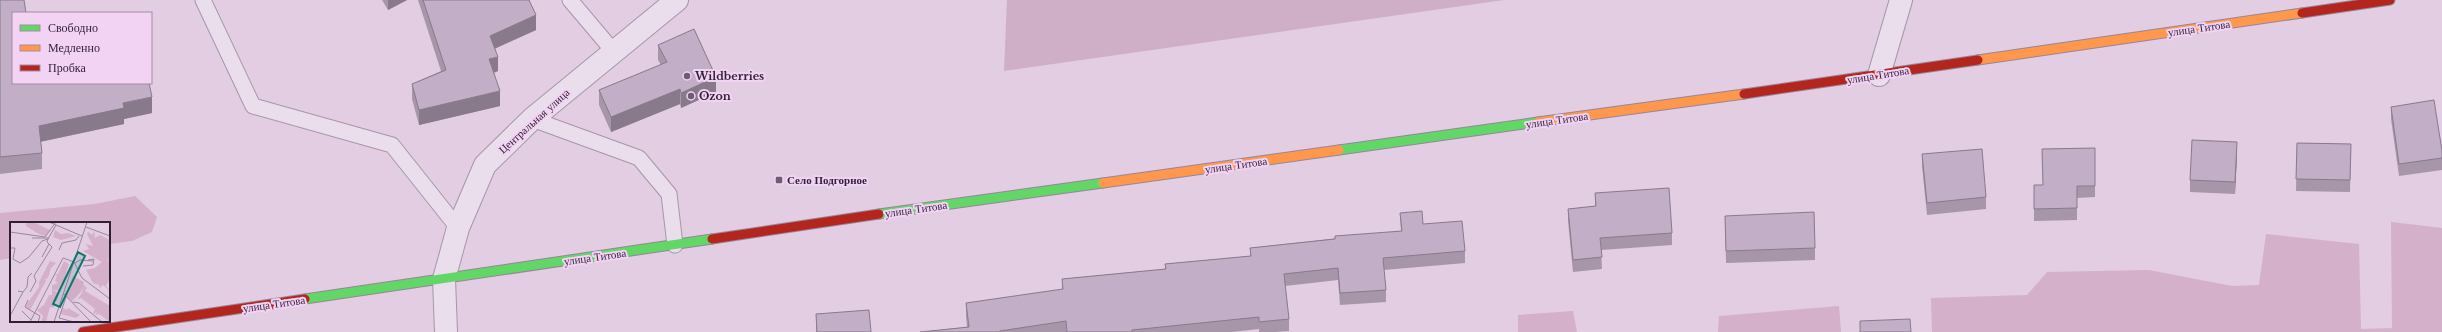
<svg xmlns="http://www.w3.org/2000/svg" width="2442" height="332" font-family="'Libre Baskerville',serif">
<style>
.green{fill:#d4b0cb}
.cemetery{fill:#ceafc7}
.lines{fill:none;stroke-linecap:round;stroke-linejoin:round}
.lane-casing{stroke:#a696a8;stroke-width:17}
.street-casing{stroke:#a696a8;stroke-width:24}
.fast-casing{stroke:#958698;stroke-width:11}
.slow-casing{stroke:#958698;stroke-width:11}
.jam-casing{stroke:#958698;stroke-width:11}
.lane{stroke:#eadeec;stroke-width:15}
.street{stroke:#eadeec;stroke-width:22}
.fast{stroke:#63d668;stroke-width:9}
.slow{stroke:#ff974d;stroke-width:9}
.jam{stroke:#b3261e;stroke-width:9}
.wall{fill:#a796aa}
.shaded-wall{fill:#887a8b}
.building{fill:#c2aec6;stroke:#887a8b}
.poi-dot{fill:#6e5c73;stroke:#f2d3f3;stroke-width:1.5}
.labels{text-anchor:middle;stroke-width:4;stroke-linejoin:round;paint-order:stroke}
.street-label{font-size:11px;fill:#301f36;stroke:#f2d3f3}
.poi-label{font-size:11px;font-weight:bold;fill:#301f36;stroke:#f2d3f3;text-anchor:start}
.inset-road{fill:none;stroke:#9b879e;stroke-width:1}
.view{fill:#0f766e;fill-opacity:0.15;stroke:#0f766e;stroke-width:2}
.inset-edge{fill:none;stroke:#301f36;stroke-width:2}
</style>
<rect width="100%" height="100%" fill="#e2cde3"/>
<g class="green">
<polygon points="135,196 157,217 152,232 132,241 109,244 109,223 11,223 11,258 0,260 0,213 95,204"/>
<polygon points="2391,222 2442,228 2442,332 1932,332 1931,298 2027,295 2047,272 2149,270 2232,286 2259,285 2266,234 2359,244 2361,329 2392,328"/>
<polygon points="1839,306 1841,332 1718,332 1719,316"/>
<polygon points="1573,311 1577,332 1518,332 1518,315"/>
</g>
<polygon class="cemetery" points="1007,0 1504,0 1004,71"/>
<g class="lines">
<defs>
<g id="lane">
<polyline points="203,0 253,106 392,145 458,228"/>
<polyline points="570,0 614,52"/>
<polyline points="532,119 639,158 669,194 675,245"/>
</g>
<g id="street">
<polyline points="1879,75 1901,0"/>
<polyline points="446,332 444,279 458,228 485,165 532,119 677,0"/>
</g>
<g id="fast">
<polyline points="1339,150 1538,122"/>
<polyline points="879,214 1103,183"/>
<polyline points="305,299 712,239"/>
</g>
<g id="slow">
<polyline points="1978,60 2302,13"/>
<polyline points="1538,122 1744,94"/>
<polyline points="1103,183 1339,150"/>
</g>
<g id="jam">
<polyline points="2302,13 2390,0"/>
<polyline points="1744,94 1978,60"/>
<polyline points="712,239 879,214"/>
<polyline points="83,332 305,299"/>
</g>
</defs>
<use href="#lane" class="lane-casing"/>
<use href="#street" class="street-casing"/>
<use href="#fast" class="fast-casing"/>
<use href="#slow" class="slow-casing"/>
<use href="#jam" class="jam-casing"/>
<use href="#lane" class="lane"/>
<use href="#street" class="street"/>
<use href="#fast" class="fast"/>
<use href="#slow" class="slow"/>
<use href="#jam" class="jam"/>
</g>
<g class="wall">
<polygon points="0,0 13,83 152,113 124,119 124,124 40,142 42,153 42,169 0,174"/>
<polygon points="382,0 407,0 388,10"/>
<polygon points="418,0 529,0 536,30 495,48 498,71 494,73 500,106 419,125 412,99 412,84 441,71"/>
<polygon points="658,45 716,92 681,108 680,104 611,132 599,105 599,90 661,65 658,60"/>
<polygon points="2391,107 2442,151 2442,170 2399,176 2391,119"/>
<polygon points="2297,143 2351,144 2350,192 2296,191"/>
<polygon points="2095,148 2095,197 2077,198 2077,220 2034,221 2034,185 2043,185 2042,149"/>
<polygon points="1922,154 1986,197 1986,209 1927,215 1922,166"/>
<polygon points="2237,154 2235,194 2190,192 2190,180"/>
<polygon points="1595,193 1672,233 1672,245 1601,250 1602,269 1573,272 1568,221 1568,209 1595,206"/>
<polygon points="1400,213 1423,224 1465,251 1465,263 1384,270 1386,290 1386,302 1340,305 1338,280 1285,286 1289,319 1289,331 1276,332 1259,332 1259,329 1232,332 920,332 967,327 966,315 966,303 1062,290 1062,279 1165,269 1165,264 1250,256 1250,248 1401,231"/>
<polygon points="1725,216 1815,248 1815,260 1726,263"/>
<polygon points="816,314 871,332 816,332"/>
</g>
<g class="shaded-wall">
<polygon points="388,0 407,0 388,10"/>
<polygon points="536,15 536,30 490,51 490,36"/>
<polygon points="498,57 498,71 489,74 489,59"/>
<polygon points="716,77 716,92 681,108 681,93"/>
<polygon points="680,89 680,104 611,132 611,117"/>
<polygon points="500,91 500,106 419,125 419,110"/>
<polygon points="152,97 152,113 124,119 124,124 39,142 39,126 123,103"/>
<polygon points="2237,142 2237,154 2235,194 2235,182"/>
</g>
<g class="building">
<polygon points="0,0 24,0 26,13 13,13 13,83 149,83 152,97 123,103 124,108 39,126 42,153 0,157"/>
<polygon points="423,0 529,0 536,15 490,36 498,57 489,59 500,91 419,110 412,84 446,70"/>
<polygon points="694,29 716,77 681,93 680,89 611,117 599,90 667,62 658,45"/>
<polygon points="2434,100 2442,151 2442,158 2399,164 2391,107"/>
<polygon points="2192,140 2237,142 2235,182 2190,180"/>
<polygon points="2297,143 2351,144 2350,180 2296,179"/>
<polygon points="2095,148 2095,186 2077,186 2077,208 2034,209 2034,185 2043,185 2042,149"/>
<polygon points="1982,149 1986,197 1927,203 1922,154"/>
<polygon points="1669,188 1672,233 1600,238 1602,257 1573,260 1568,209 1596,206 1595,193"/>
<polygon points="1422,211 1423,224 1462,221 1465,251 1383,258 1386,290 1340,293 1338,268 1284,274 1289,319 1259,322 1259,317 1132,330 1132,332 1067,332 1066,321 1000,331 1000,332 920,332 969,327 966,303 1063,289 1062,279 1166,269 1165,264 1251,256 1250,248 1335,239 1335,236 1402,231 1400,213"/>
<polygon points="1814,212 1815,248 1726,251 1725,216"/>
<polygon points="869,310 871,332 817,332 816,314"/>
<polygon points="1910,319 1911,332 1860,332 1860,321"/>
</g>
<g class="poi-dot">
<circle cx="687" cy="76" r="4"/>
<circle cx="691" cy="96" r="4"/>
<rect x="775" y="176" width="8" height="8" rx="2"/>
</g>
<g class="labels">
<g class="street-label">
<text transform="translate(2199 28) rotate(-8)" y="4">улица Титова</text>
<text transform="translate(1878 75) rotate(-9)" y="4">улица Титова</text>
<text transform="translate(1557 120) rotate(-8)" y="4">улица Титова</text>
<text transform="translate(534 121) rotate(-42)" y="4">Центральная улица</text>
<text transform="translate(1236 165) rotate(-8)" y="4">улица Титова</text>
<text transform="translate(916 209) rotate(-8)" y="4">улица Титова</text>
<text transform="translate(595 257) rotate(-8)" y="4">улица Титова</text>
<text transform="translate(274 304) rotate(-8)" y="4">улица Титова</text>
</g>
<g class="poi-label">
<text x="695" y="80">Wildberries</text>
<text x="699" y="100">Ozon</text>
<text x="787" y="184">Село Подгорное</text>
</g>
</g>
<g transform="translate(10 222)">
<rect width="100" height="100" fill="#e2cde3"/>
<path d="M16 0H23L40 8 35 14 29 12 16 4ZM45 8 51 12 58 11 66 14 51 18 43 15ZM84 9 85 16 90 13 100 18V39L95 35 100 40V56L96 64 100 69 93 63 90 66 89 63 83 61 76 48 85 46 92 40 73 29 79 27 76 22 83 24 77 12 78 10 82 13ZM40 39 46 41 41 46 38 56 35 57 36 59 20 88 16 85 17 82 29 65V60ZM54 39 59 42 52 64 49 69 43 68 49 71 47 79 43 80 46 82 43 86 40 85 36 100H31L33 94 27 88 34 83 39 73H42V63L48 61 45 59 47 54 44 53 48 52ZM73 62 77 66 75 69 100 84V100L89 92 85 93 87 90 83 92 85 87 71 76 67 78 72 71ZM53 86 57 88 58 86 70 93 66 96 51 92Z" fill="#d4b0cb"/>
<path d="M63 54 74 60 71 70 62 79 56 74Z" fill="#ceafc7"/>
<path class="inset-road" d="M39 0 72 14M76 5 100 14M0 10 35 15 46 0M22 16H39M1 26H5L3 37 10 41 19 35 32 19 38 17 46 3M49 28 52 21 66 18 69 14M32 35 39 22M65 41 70 38 83 39M73 44 83 43 84 37 78 38M13 70 17 65 18 55 22 51M20 70 26 59 24 54 42 25 37 20 38 17M54 72 81 100M18 78 15 85 30 94 28 100M63 80 69 81 92 100M12 89 21 98M0 94 13 70 8 69M49 96 56 75M49 96 64 100M20 100 53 36 64 40 72 56 100 77M44 100 77 0"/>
<path class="view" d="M68 30 75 34 50 85 43 82Z"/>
<rect width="100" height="100" class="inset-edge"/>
</g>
<rect x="12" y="12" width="140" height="72" fill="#f2d3f3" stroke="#a48ba7"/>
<rect x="20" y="25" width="20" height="6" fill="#63d668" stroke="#a48ba7"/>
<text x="48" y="32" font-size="12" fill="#301f36">Свободно</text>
<rect x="20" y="45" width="20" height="6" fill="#ff974d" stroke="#a48ba7"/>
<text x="48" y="52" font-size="12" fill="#301f36">Медленно</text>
<rect x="20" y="65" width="20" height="6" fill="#b3261e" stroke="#a48ba7"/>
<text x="48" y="72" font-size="12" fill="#301f36">Пробка</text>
</svg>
